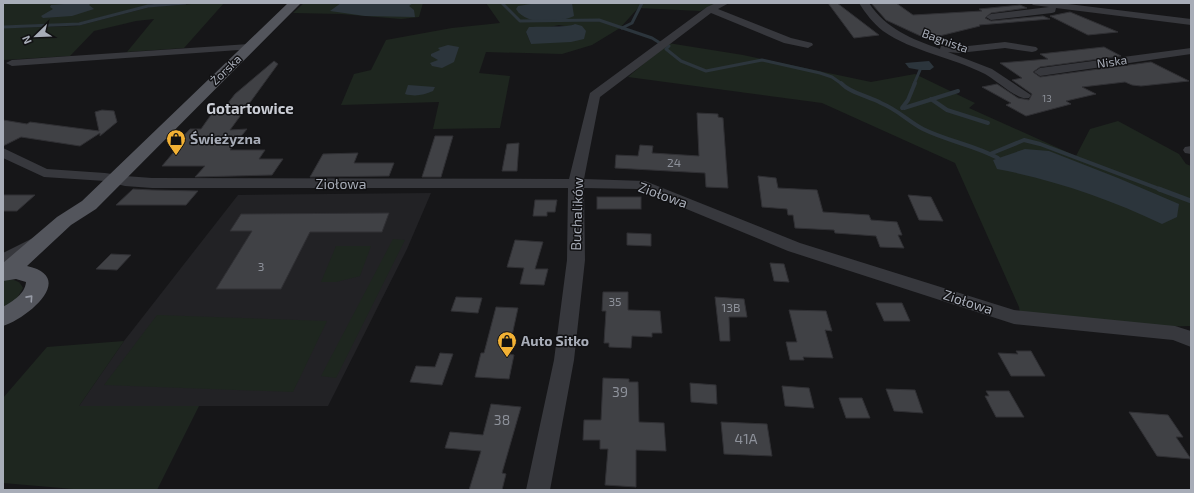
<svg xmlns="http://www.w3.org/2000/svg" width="1194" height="493" font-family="'Exo 2',sans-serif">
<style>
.built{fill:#222225}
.green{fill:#1e261f;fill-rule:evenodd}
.water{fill:#2c353c}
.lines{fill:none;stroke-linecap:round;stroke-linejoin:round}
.stream-far2{stroke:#2c353c;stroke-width:3}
.stream-far1{stroke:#2c353c;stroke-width:4}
.stream{stroke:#2c353c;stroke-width:5}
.building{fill:#404145;stroke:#303034}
.minor{fill:#37383d;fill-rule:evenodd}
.major{fill:#53555c;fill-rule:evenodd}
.oneway{stroke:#979ba6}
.labels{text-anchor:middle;stroke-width:3;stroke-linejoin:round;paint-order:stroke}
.far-number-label{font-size:10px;fill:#8e929b}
.far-street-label{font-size:12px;fill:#a8adb8;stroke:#111113}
.number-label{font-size:12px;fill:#8e929b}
.poi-label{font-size:14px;font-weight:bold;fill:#a8adb8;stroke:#111113;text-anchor:start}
.street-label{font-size:14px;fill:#a8adb8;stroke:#111113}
.near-number-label{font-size:14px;fill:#8e929b}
.far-district-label{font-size:15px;font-weight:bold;fill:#c9ccd4;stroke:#111113}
</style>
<rect width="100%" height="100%" fill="#161618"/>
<polygon class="built" points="431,193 407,249 328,406 79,406 124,341 238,195"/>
<g class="green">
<polygon points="29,3 152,3 152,4 78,23 3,26 3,4"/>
<polygon points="205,3 224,3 184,48 127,52 154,19 136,21 94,31 70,56 3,60 3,28 77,26 150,7"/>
<polygon points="304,3 423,3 419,17 401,19 341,14 293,13"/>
<path d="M486 3H719L700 11 638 8 620 28 592 45 562 54 486 52 479 73 510 76 500 128 433 129 439 102 341 105 354 74 371 70 386 40 452 28 500 23ZM575 24 531 44 526 32 559 25 570 27Z"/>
<polygon points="668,43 743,55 871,82 915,74 975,103 969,108 1076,156 1090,129 1118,121 1179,154 1186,164 1191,166 1191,326 1154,327 1020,313 1019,307 955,163 822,103 628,77"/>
<polygon points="393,239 405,240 336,378 321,376"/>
<polygon points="336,246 371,246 360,276 336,282 321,282"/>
<path d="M3 280C11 279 19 279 23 288L16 300 3 309Z"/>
<polygon points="157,315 327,321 293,392 104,385"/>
<polygon points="124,341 79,406 199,406 157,490 85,490 3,483 3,398 47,347"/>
</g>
<g class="water">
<polygon points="76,3 91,3 89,5 94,9 72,16 43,18 41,16 53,9 50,7 51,5"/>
<polygon points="341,3 413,3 409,6 414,10 415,17 365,16 330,11"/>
<path d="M537 3H572L574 16C559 23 526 26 516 9L518 6Z"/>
<path d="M575 24 582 26 586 31 584 39 571 42 531 44 526 32 529 27C541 26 567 28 575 24Z"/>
<polygon points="448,45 459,47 454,62 442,68 432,66 430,63 438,60 431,56 431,54 440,50 438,48"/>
<polygon points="929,61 934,67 930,70 920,70 909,68 905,63"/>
<path d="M408 85 435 87 433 91C424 95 415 97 405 94Z"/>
<path d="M1025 149 1049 151 1118 178 1179 204 1177 217 1162 224C1110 199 1055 180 997 169L993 160Z"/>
</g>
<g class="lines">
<g class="stream-far2">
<polyline points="502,3 520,21 599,20 652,38 660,43"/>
<polyline points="3,27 79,24 148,6 185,3"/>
<polyline points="622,28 632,23 642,3"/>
<polyline points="669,46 666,49 681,61 706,71 762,60 820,73 832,77 842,84"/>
<polyline points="914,84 920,70"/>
</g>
<g class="stream-far1">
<path d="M841 83C850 93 868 96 881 103 898 110 908 121 923 129 947 141 974 145 998 158"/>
<polyline points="931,99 947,110 988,123"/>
<polyline points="902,108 908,100 915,83"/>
<polyline points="904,108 958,91"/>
<polyline points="990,154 1024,140 1040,144 1162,190"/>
</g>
<polyline class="stream" points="1159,189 1191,201"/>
</g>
<g class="building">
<polygon points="828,3 837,3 879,35 854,38"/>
<polygon points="871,3 896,3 913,15 982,11 979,9 1020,5 1027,8 991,13 985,18 991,21 1043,16 1050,19 979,25 980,26 927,39 886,20"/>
<polygon points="1070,12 1118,32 1088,35 1050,16"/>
<polygon points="1104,47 1121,56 1040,67 1033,72 1040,77 1151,62 1189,81 1141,86 1132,85 1125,82 1082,87 1096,94 1066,101 1071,104 1026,116 1006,105 1011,103 982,87 997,84 1018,98 1029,100 1032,94 1012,80 1022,78 1000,63 1048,59 1040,54"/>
<polygon points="274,61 278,64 230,130 247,129 230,150 265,150 259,159 283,159 272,175 195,177 205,166 162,166 178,147 173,147 190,129 201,129 213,112 221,112 235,94"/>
<polygon points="102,110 114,111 117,122 100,136 100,133 80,146 21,137 3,146 3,120 27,124 30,122 99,131 95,112"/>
<polygon points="697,113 718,114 718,117 723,118 728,188 706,187 705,173 615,168 616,155 638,156 640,145 653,146 652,153 699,156"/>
<polygon points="435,136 453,136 441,177 422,177"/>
<polygon points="519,143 517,171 502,171 507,144"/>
<polygon points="358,153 354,163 394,163 389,176 310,177 323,154"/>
<polygon points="758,176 776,178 778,188 817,190 823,212 869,215 871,220 897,222 902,235 898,235 904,248 880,247 876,236 835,233 834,230 795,228 793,215 788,215 787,209 762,207"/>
<polygon points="133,189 152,190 198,191 186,205 116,205"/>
<polygon points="3,195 35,195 17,211 3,211"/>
<polygon points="908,195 931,197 943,221 919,220"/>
<rect x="597" y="197" width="44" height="12"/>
<polygon points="535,200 557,200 555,212 547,212 547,216 533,216"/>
<polygon points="389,213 382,232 310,232 281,289 216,289 252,231 230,231 241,214"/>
<polygon points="627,233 651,234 651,246 627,245"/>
<polygon points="515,240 543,242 535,269 548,269 544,285 520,284 524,268 507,267"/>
<polygon points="111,254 131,255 117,270 96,269"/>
<polygon points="770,263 784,264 789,282 774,281"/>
<polygon points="603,292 628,292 628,310 660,311 662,333 652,333 652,337 632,336 631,348 609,347 609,343 604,343 606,311 602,311"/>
<polygon points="456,297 482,298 478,313 451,311"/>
<polygon points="715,297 744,299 747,317 729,317 730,341 720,341"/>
<polygon points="876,303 902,303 910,321 884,321"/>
<polygon points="496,307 518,308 508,354 514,355 509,379 475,377 481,353 484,353"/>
<polygon points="789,310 826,311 832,331 825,330 833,358 803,357 804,360 790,360 786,342 797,342"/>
<polygon points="1016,351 1031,351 1045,376 1011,376 998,353 1018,354"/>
<polygon points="440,353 453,354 442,385 410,382 416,366 435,367"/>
<polygon points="603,378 629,379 629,382 638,382 639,422 664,423 666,451 636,450 636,487 605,485 608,449 600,449 600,440 583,440 584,420 601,420"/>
<polygon points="690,383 716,385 717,404 691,402"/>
<polygon points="782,386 809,388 814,408 785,406"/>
<polygon points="886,389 915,390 923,413 894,411"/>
<polygon points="986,391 1009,391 1024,417 996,417 985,396 989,396"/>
<polygon points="839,398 862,398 870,418 846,418"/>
<polygon points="491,404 521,407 502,473 506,474 502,490 469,490 481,451 445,448 450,432 483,435"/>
<polygon points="1129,412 1168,415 1183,437 1176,437 1191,459 1157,456"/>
<polygon points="721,422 767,424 772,456 724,454"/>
</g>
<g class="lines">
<g class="minor">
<polygon points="716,3 729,3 718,9 791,38 812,43 813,45 808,48 784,43 711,13 600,97 584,179 645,181 800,243 1014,310 1175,326 1191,331 1191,347 1173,340 1014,324 788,251 638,189 584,188 585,260 574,360 550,490 526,490 554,360 567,260 568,188 152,188 125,186 105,181 44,177 3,158 3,148 47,169 105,173 125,176 152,178 569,179 590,93 707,7"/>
<path d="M859 3H869C886 29 912 39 940 49L941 46 959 47 1005 42 1036 47 1038 49 1036 51 1032 52 1005 48 959 53 948 52 992 69 1031 95 1029 98C1018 101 996 80 985 74 952 57 913 52 883 31 873 23 866 14 859 3Z"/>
<polygon points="1031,3 1060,3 1191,19 1191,25 1056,8 1055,12 1052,13 991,20 986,17 991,14 1049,7 1033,5"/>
<polygon points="249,44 254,47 253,49 12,66 6,63 12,60"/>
<polygon points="1191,48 1191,54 1040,76 1034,72 1040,68"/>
<polygon points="1191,146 1191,154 1185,153 1183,150 1185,147"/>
<polygon points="33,238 39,240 41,244 39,248 3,266 3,253"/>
</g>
<path class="major" d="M288 3H301L96 209 71 225 27 266C77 277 28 318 3 326V307C13 301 25 294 26 282L16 279 3 281V263L57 217 82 201Z"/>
</g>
<defs><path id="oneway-chevron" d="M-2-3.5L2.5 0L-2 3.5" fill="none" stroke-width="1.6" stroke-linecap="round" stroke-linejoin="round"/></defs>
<use class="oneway" href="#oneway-chevron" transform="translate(30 298) rotate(-48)"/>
<defs>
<symbol id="shop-pin" viewBox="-11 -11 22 30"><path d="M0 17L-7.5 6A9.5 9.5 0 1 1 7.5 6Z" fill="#f2b134" stroke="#111113"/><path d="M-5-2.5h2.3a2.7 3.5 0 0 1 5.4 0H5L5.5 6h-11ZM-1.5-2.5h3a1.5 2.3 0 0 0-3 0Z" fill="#111"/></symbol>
</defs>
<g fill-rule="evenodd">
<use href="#shop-pin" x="165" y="128" width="22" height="30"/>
<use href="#shop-pin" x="496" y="330" width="22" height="30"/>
</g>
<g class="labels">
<g class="far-number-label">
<text x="1047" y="102">13</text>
</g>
<g class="far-street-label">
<text transform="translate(945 41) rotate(20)" y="4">Bagnista</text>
<text transform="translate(1112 62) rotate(-8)" y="4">Niska</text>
<text transform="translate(226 70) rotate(-44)" y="4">Żorska</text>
</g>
<g class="number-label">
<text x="674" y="167">24</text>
<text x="261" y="271">3</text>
<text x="615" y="306">35</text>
<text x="731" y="312">13B</text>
</g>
<g class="poi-label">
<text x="190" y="144">Świeżyzna</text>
<text x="521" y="346">Auto Sitko</text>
</g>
<g class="street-label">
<text x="341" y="189">Ziołowa</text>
<text transform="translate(663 195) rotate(20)" y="5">Ziołowa</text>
<text transform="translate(577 214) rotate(-88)" y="5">Buchalików</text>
<text transform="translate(968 302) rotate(18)" y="5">Ziołowa</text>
</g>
<g class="near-number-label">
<text x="620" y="397">39</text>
<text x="502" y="425">38</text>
<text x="746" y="444">41A</text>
</g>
<g class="far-district-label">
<text x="250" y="114">Gotartowice</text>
</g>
</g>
<rect width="1194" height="493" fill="none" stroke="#a8adb8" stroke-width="8"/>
<g transform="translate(36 36) rotate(247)" stroke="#111113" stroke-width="3" paint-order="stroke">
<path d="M0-3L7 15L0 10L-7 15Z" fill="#a8adb8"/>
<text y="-6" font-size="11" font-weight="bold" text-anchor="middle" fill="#a8adb8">N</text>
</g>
</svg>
